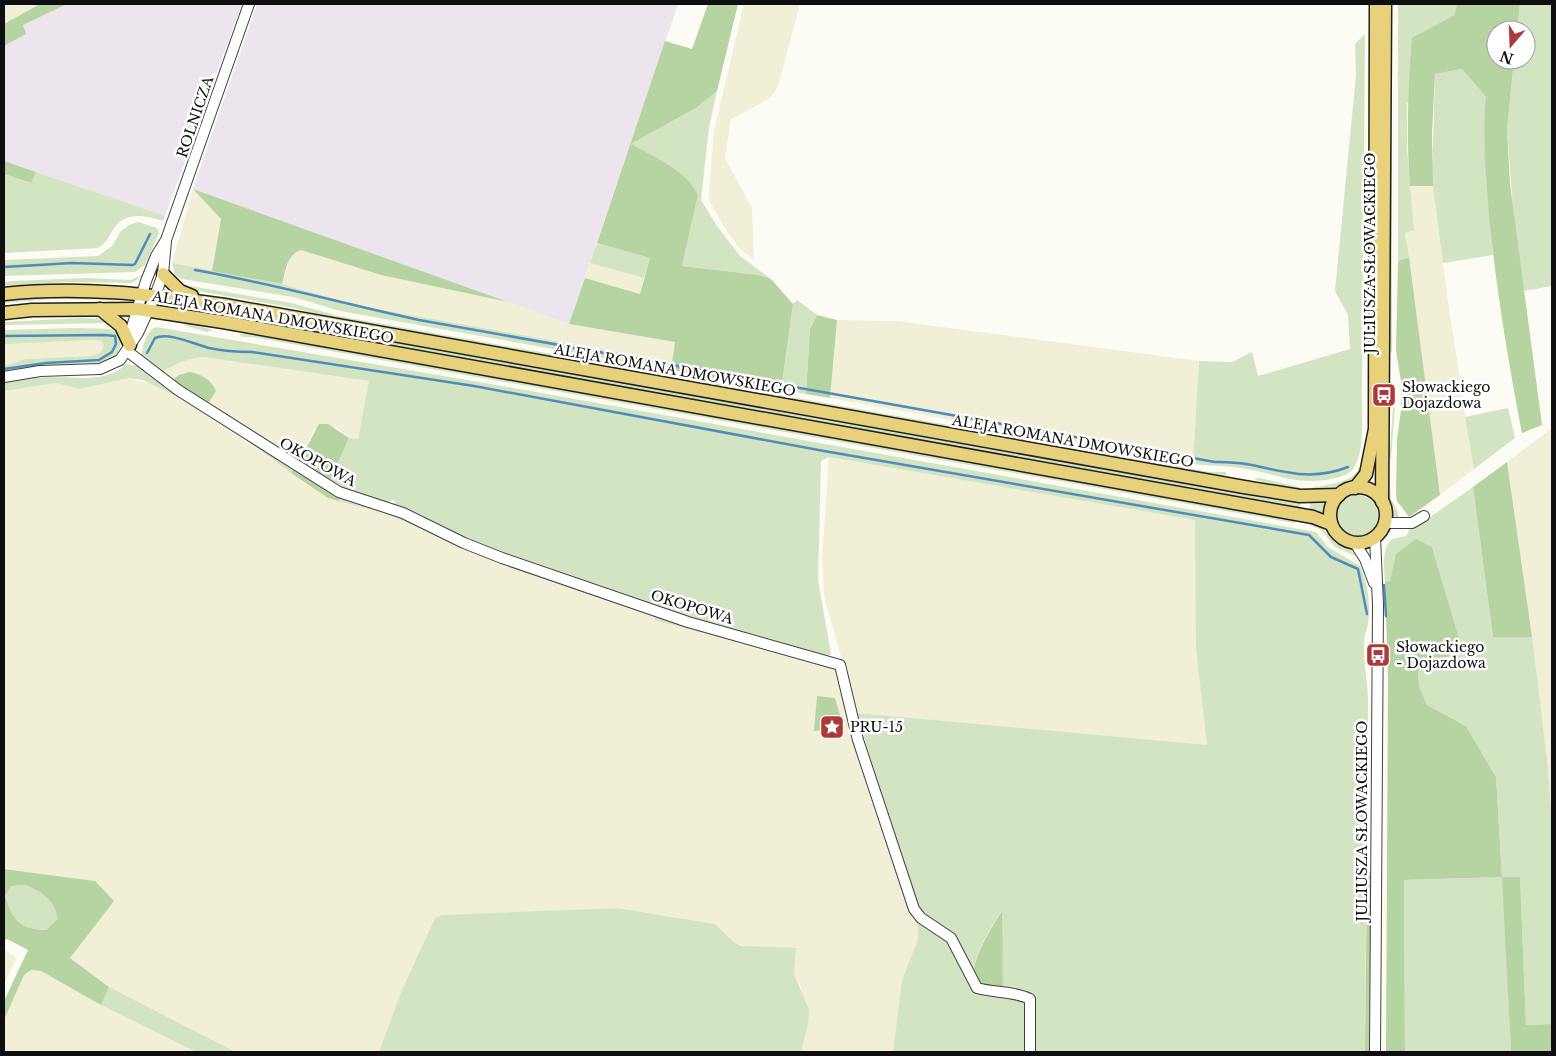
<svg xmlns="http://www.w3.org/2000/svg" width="1556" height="1056" font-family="'Libre Baskerville',serif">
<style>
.industrial{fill:#ece5ed}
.farmland{fill:#f1f0d6}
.green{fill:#d2e4c1}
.forest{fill:#b6d3a2;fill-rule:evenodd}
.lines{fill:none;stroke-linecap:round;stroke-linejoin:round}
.stream{stroke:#4f8cbc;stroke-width:2.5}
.minor-casing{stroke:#424242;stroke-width:12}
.major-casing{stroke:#202020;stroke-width:15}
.minor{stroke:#fff;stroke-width:10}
.major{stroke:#e7d17a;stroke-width:12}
.labels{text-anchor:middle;stroke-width:5;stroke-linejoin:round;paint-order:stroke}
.street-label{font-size:14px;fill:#0f0f0f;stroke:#fff}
.poi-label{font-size:14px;fill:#0f0f0f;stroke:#fff;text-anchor:start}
</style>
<rect width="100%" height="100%" fill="#fdfcf4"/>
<g class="industrial">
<polygon points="67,4 242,4 217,72 211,75 207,88 210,93 165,216 4,161 4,46 26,34 23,25"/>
<polygon points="257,4 678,4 569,324 193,189"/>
</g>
<g class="farmland">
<polygon points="4,4 40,4 4,24"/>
<polygon points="744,4 800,4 778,86 772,96 762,103 731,119 725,158 752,208 754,260 739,248 722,224 709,200 709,190 714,131"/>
<polygon points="1410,186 1433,186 1448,302 1474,469 1440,495 1405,233 1414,230"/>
<polygon points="193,189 221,219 212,271 172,263"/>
<polygon points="301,250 381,275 508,302 569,324 675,342 673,362 355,305 282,284 290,258 294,253"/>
<polygon points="590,263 644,278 640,294 585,278"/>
<polygon points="837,320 896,321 1199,361 1193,464 830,398"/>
<polygon points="93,340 102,341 104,346 100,353 91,356 26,359 4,366 4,343"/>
<polygon points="203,357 369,381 358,440 349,438 336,427 314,429 297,465 161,373 177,363 191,358"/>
<polygon points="129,378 157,385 186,401 328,498 384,513 488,557 655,617 836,669 910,911 918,925 918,939 902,980 893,1052 801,1052 808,1024 801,987 794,973 751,948 735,943 715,924 617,908 442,915 435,918 401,992 379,1052 236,1052 109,987 70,958 113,901 95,881 4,869 4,391 56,383 79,389"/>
<polygon points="1552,428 1552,824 1548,768 1507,462"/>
<polygon points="829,457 1196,520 1196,649 1208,746 857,713 824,596 822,558"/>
<polygon points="4,949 16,958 4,985"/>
<polygon points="31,970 41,971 101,1005 196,1052 4,1052 4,1020 24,975"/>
</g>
<g class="green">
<polygon points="1391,4 1392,4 1392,353 1390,351"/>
<polygon points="1398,4 1457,4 1456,15 1407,104 1407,149 1414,230 1405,233 1409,257 1398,261"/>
<polygon points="1520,4 1552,4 1552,286 1524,291 1515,235 1507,130 1514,60 1526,60 1526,30 1517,30"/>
<path d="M1365 34 1362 383C1361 406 1366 446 1355 466 1351 473 1344 476 1336 478 1294 488 1271 470 1231 467 1218 465 1206 466 1193 464L1199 361 1232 362 1252 352 1258 376 1350 349 1348 315 1335 291 1356 75 1355 44Z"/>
<polygon points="1371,59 1370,392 1368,393 1369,62"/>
<polygon points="1462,69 1486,97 1486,176 1493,255 1443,263 1432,179 1435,74"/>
<polygon points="717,91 709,127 701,200 717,226 740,256 771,279 759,275 682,266 698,195 631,144 696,108"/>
<path d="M36 172 165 216 163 221C145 215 124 211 113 230 108 238 106 243 98 248L4 253V174L30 183Z"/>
<polygon points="138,222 157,228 159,233 145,265 135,272 4,276 4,260 98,256 112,246 121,231 129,225"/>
<polygon points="597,243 650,258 644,278 590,263"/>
<polygon points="172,263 282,284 355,305 673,362 671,370 340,311 293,297 182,279 175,275"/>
<polygon points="144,274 132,283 67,282 4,286 4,282 14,281 85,278 131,280"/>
<polygon points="190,286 292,303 339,316 1210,472 1226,472 1227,475 1211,476 343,321 294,308 187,289"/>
<polygon points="76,297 127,300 52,299 4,303 4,301 10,300"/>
<polygon points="797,300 817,315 810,329 806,394 781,390 793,304"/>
<polygon points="184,309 286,326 327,329 1301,502 1299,509 184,311"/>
<polygon points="81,318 99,319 111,323 4,325 4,322"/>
<polygon points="182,322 185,322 213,330 207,332 186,326"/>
<path d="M156 327 485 383 1316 532 1328 547 1360 566C1368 583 1371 605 1368 624 1367 630 1364 636 1364 643 1363 663 1368 681 1368 701L1365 1052H1035V1002C1030 991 1014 992 1003 991L1001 912C986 934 972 959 971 986L989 995 1025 999 1028 1002V1052H893L902 980 918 939V925L910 911 901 881 906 878 857 713 1207 745 1196 649 1195 520 829 457 821 461 818 580 831 654 824 657 674 615 499 554 391 506 396 502 393 500C374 511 345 492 329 483L349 438 358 439 369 381 203 357C187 358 175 364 161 373L141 357C143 348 145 331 156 327Z"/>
<path d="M78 328 110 329 119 333C124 350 116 360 99 365L4 373V366L26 359 91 356 100 353 104 346 102 341 93 340 4 344V330Z"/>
<polygon points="251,333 1298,519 1294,523 253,337 242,337 239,334"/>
<path d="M126 364 136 366 138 364 294 468 291 473 221 422 186 401 143 380 129 378 79 389 56 383 4 391V383C20 379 38 377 55 377 80 377 107 383 126 364Z"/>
<polygon points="1395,407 1391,458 1389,460 1393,408"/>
<polygon points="1508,408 1515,438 1474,469 1465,417"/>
<path d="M1361 467 1362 470C1348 487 1332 490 1310 491L1314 487C1332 484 1351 483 1361 467Z"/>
<polygon points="1389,469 1391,499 1398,512 1399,520 1392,515 1389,498"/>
<polygon points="1260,478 1299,487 1302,491 1282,488 1254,479"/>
<path d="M1473 487 1493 637H1532L1548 768 1552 824V1024L1526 1025 1520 878 1503 877 1511 1052H1405L1404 880 1502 877 1496 777 1466 726 1427 705 1419 686 1418 670 1449 656 1459 638 1432 547 1390 583 1385 581C1384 567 1381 550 1392 539L1406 536 1410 529 1416 527Z"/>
<circle cx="1357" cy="516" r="21"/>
<polygon points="341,497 393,511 475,549 837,665 848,713 836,669 655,620 655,617 488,557 384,513 338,501"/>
<polygon points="1328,500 1324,513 1309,511 1311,501"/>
<path d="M1307 521C1330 529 1323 534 1339 545 1347 550 1354 550 1360 558L1335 547 1321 530 1310 525Z"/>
<path d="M26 885C43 893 53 900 59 919L46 930C19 929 13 920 5 896L11 886Z"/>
<polygon points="617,908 715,924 735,943 742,946 796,948 794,973 809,1010 808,1024 801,1052 379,1052 401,992 435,918 442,915"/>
<polygon points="109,987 236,1052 196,1052 101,1005"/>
</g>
<g class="forest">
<polygon points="40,4 67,4 23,25 26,34 4,46 4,24"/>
<path d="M708 4H738L717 91 696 108 631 144C655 158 685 169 698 195L682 266 759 275 771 279 793 304 781 390 671 370 675 342 569 324 585 278 640 294 650 258 597 243 665 41 692 49Z"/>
<path d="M1457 4H1520L1517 30H1496V60H1514L1507 130 1510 184 1542 425 1522 433C1508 361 1496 288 1489 215 1486 176 1482 136 1486 97L1462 69 1435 74 1432 133 1433 186H1410C1406 136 1408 88 1412 38L1455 15Z"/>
<polygon points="4,161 36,172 31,183 4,174"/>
<path d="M193 189 508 302 381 275 301 250C286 255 286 271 282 284L212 271 221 219Z"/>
<polygon points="1409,257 1440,495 1409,517 1397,501 1396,495 1397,439 1401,410 1401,381 1396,351 1398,261"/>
<polygon points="817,315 837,320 830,398 806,394 810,329"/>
<path d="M190 372C202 375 211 379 216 391L207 405 171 381 179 375Z"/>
<polygon points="319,424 328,424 349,438 329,483 297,465"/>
<polygon points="1507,462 1532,637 1493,637 1473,487"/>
<polygon points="294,468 341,497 338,501 328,498 291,473"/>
<polygon points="1416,539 1432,547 1459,638 1449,656 1418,670 1419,686 1427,705 1466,726 1496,777 1502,877 1520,877 1526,1025 1552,1024 1552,1052 1511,1052 1502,877 1404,880 1405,1052 1386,1052 1388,678 1385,581 1390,582 1396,554"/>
<polygon points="817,696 835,698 842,722 841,728 814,731"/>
<path d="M4 869 95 881 114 901 70 958 109 987 101 1005 41 971 31 970 24 975 4 1020V1001L28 950 7 939 4 941ZM26 885C43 893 54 900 58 919L46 930C19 929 13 920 5 896L11 886Z"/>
<polygon points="1367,870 1371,873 1369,1052 1365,1052"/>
<path d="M1002 911 1003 991 971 986C972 959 987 934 1002 911Z"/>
</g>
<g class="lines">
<g class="stream">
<polyline points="4,267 72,263 133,265 135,264 150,234"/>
<path d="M195 270C270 283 344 304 419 320L1215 462C1265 460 1297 487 1348 467"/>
<polyline points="4,336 104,335 115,336 116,344 112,352 99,360 46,363 4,369"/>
<path d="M147 353 155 338C170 332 193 344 209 348 223 351 238 352 252 352L474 386 824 451 1309 535 1331 557 1358 569 1367 614"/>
<polyline points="1384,585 1386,616"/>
</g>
<defs>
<g id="minor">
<polyline points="132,340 131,330 146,281 156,256 166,240 249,4"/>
<path d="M127 351 178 390 339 492 403 513 464 543 502 558 688 622 840 665 858 740 914 909 921 918 951 938 977 988C994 993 1014 991 1030 999V1052"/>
<polyline points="4,377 40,371 100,369 120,360 138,333 155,296 163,274 166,241"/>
<polyline points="1384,523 1412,523 1424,516"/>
<polyline points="1355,543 1365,559 1374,583"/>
<polyline points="1375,1052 1378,605 1375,537"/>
</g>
<g id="major">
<polyline points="163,274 180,291 192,296"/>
<path d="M4 294C78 286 151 294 225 305L1244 487 1300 496 1339 495"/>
<polyline points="100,309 121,326 130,345"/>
<polyline points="4,313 32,310 138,309 223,322 1313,517 1331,524"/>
<circle cx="1358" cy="515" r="28"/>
<polyline points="1355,488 1366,474 1375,429 1376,4"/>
<polyline points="1382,502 1385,4"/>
</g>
</defs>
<use href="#minor" class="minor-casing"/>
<use href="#major" class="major-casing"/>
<use href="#minor" class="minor"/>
<use href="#major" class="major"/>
</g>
<defs>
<symbol id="bus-square" viewBox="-11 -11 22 22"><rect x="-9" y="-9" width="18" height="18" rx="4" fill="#ae393a" stroke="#fff"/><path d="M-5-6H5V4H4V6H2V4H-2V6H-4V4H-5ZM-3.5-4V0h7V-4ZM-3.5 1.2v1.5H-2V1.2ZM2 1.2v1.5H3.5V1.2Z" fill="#fff"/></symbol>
<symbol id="sight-square" viewBox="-11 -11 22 22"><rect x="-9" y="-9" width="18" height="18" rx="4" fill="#ae393a" stroke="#fff"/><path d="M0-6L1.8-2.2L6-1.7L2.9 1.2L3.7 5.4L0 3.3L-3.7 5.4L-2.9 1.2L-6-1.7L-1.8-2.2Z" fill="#fff"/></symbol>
</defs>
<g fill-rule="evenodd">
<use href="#bus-square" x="1370" y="381" width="28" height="28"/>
<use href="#bus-square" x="1364" y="641" width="28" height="28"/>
<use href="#sight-square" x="818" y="713" width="28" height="28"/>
</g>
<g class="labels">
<g class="street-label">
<text transform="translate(195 117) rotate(-71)" y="5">ROLNICZA</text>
<text transform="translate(1370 253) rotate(-90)" y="5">JULIUSZA SŁOWACKIEGO</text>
<text transform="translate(273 317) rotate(10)" y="5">ALEJA ROMANA DMOWSKIEGO</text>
<text transform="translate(675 370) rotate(10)" y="5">ALEJA ROMANA DMOWSKIEGO</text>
<text transform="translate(1073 441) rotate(10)" y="5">ALEJA ROMANA DMOWSKIEGO</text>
<text transform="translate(318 462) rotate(29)" y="5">OKOPOWA</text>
<text transform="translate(692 607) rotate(17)" y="5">OKOPOWA</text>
<text transform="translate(1362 821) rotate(-90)" y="5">JULIUSZA SŁOWACKIEGO</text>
</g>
<g class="poi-label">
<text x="1402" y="392">Słowackiego<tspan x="1402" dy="16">Dojazdowa</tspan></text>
<text x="1396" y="652">Słowackiego<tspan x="1396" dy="16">- Dojazdowa</tspan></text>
<text x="850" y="732">PRU-15</text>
</g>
</g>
<rect width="1556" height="1056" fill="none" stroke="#0f0f0f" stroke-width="10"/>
<g transform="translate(1511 45) rotate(199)"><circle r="24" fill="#ffffff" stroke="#9f9f9f"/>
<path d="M0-4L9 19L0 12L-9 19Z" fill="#ae393a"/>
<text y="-8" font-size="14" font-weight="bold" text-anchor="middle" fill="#0f0f0f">N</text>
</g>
</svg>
